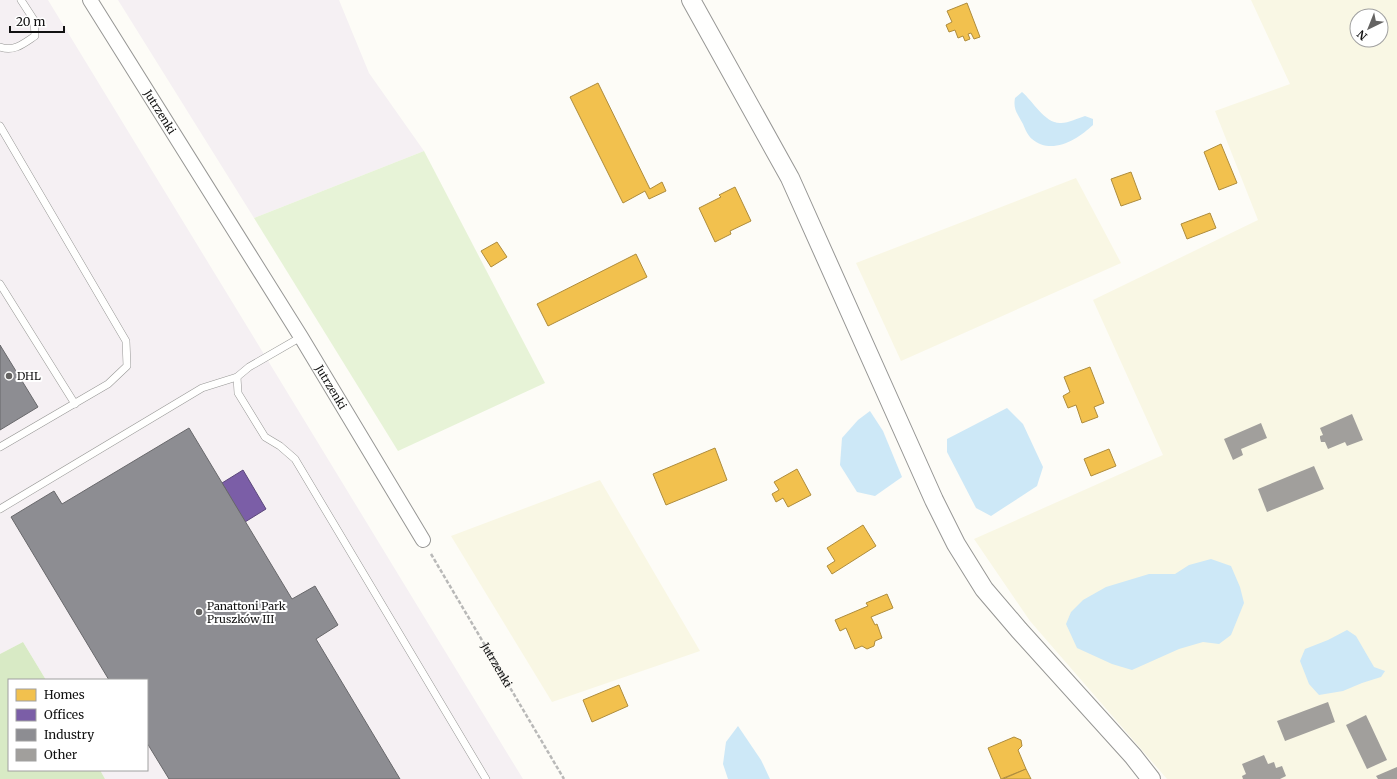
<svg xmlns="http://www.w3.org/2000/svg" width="1397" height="779" font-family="Merriweather,serif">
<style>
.industrial{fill:#f5f0f3}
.farmland{fill:#f9f7e4;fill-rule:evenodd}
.green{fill:#e7f3d7}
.forest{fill:#d8eac5}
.water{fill:#cde8f7}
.homes{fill:#f2c14e;stroke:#ae8c3c}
.offices{fill:#7b5ea7;stroke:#5b477a}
.industry{fill:#8d8d92;stroke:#68686b}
.building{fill:#a19f9c}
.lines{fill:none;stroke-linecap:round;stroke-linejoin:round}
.service-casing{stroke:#979795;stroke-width:8}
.minor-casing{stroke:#979795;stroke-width:16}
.tertiary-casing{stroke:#979795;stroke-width:20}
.path{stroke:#b9b9b8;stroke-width:2.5;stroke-dasharray:4 2;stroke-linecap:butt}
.service{stroke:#fffffe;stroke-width:7}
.minor{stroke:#fffffe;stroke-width:14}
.tertiary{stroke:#fffffe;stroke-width:18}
.poi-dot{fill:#646362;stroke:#fff;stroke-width:1.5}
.labels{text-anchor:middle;stroke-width:4;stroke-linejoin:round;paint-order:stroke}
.street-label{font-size:11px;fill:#111;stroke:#fff}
.poi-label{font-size:11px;fill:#111;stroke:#fff;text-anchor:start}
</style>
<rect width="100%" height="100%" fill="#fdfcf7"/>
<g class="industrial">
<polygon points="0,0 48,0 523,779 105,779 100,770 147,770 147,680 46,680 23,642 0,654"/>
<polygon points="118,0 339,0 369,73 424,151 254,218"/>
</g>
<g class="farmland">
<path d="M1251 0H1397V779H1167L1030 621 974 539 1163 455 1093 300 1258 220 1215 111 1290 84ZM1357 16H1381V40H1357Z"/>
<polygon points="1076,178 1121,263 901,361 856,263"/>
<polygon points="600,480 700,651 552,702 451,536"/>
</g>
<polygon class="green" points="424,151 545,383 398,451 254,218"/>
<polygon class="forest" points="23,642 46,680 9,680 9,770 100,770 105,779 0,779 0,654"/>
<g class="water">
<path d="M1022 92C1033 101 1045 124 1061 123 1069 123 1078 118 1085 116L1093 119V125C1078 139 1052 156 1032 139 1028 136 1025 129 1023 124 1017 113 1013 109 1015 98Z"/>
<polygon points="1007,408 1023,424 1043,467 1037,486 991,516 976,508 947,452 947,439"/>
<polygon points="870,411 883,431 902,477 875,496 857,492 840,465 842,438 858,420"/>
<polygon points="1211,559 1231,566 1240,587 1244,603 1231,635 1219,644 1203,642 1179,649 1132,670 1112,664 1077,648 1066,624 1071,612 1083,600 1106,587 1149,574 1175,574 1189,565"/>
<polygon points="1347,630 1356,636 1374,667 1385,671 1381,677 1362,683 1343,691 1319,695 1309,684 1300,661 1305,649 1328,640"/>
<polygon points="738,726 761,760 770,779 728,779 723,764 726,742"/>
</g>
<g class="homes">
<polygon points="967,3 980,37 974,39 971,33 968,34 970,39 965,41 963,36 958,38 955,30 949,32 946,25 952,22 947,11"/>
<polygon points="598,83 650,189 662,182 666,191 649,199 645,191 623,203 570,97"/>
<polygon points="1221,144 1237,183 1219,190 1204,152"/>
<polygon points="1131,172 1141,199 1121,206 1111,179"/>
<polygon points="735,187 751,221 730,231 731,234 715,242 699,208 721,197 719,195"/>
<polygon points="1210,213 1216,228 1187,239 1181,224"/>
<polygon points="497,242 507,257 491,267 481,251"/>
<polygon points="636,254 647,277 548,326 537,304"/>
<polygon points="1090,367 1104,403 1094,407 1098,417 1082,423 1076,405 1068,408 1063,396 1070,392 1064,377"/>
<polygon points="715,448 727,480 666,505 653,474"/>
<polygon points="1109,449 1116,466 1091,476 1084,459"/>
<polygon points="797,469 811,495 788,507 783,498 776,502 772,494 779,490 774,482"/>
<polygon points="863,525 876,546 832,574 827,566 835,561 827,548"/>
<polygon points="887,594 893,608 871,617 875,625 877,624 882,638 875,641 874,646 867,649 862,646 855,649 846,628 840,631 835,620 868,606 866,603"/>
<polygon points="619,685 628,706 592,722 583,700"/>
<polygon points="1014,737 1021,740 1022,746 1018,750 1026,769 1001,779 988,748"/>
<polygon points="1026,769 1031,779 1003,779"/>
</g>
<polygon class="offices" points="243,470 266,509 245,522 222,483"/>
<g class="industry">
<polygon points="0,345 38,407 0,430"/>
<polygon points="189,428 292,599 315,586 338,625 316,639 400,779 169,779 147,743 147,680 109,680 11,517 54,491 62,504"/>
</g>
<g class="building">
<polygon points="1352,414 1363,440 1347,446 1345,442 1328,449 1325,442 1321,442 1320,438 1320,436 1323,435 1320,428"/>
<polygon points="1261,423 1267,438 1241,449 1243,455 1233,460 1224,439"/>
<polygon points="1314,466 1324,489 1267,512 1258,489"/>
<polygon points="1328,702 1335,722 1285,741 1277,721"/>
<polygon points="1366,715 1387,760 1367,769 1346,725"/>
<polygon points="1264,755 1268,764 1274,762 1276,768 1282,766 1286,776 1280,779 1243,779 1242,776 1246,774 1242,764"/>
<polygon points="1397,767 1397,779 1378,779 1376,776"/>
</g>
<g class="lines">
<defs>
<g id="service">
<path d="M0 47C14 52 23 44 35 36L34 20 21 0"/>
<polyline points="0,126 126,341 127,366 108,384 0,447"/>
<polyline points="0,284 75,404"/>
<polyline points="301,337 249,367 237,377 238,393 265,437 280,446 295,459 486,779"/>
<polyline points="0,509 202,388 237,377"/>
</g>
<g id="minor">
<path id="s2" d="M90 0 301 337 423 540"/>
</g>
<polyline id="tertiary" points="691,0 790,178 934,500 956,544 984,589 1019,630 1133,756 1151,779"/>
</defs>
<use href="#service" class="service-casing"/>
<use href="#minor" class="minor-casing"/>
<use href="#tertiary" class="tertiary-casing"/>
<path class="path" id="s1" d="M431 554 564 779"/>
<use href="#service" class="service"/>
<use href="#minor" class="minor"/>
<use href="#tertiary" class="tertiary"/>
</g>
<g class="poi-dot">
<circle cx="9" cy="376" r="4"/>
<circle cx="199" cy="612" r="4"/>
</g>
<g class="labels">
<g class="street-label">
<text dy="4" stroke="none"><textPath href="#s2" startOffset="132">Jutrzenki</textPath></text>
<text dy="4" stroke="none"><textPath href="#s2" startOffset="456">Jutrzenki</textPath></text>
<text dy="4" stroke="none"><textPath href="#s1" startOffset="129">Jutrzenki</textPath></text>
</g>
<g class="poi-label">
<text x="17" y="380">DHL</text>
<text x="207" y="610">Panattoni Park<tspan x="207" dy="13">Pruszków III</tspan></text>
</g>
</g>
<rect x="8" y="679" width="140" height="92" fill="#ffffff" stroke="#a0a0a0"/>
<rect x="16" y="689" width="20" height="12" fill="#f2c14e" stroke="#a0a0a0"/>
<text x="44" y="699" font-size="12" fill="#111111">Homes</text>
<rect x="16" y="709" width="20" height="12" fill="#7b5ea7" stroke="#a0a0a0"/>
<text x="44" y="719" font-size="12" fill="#111111">Offices</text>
<rect x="16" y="729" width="20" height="12" fill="#8d8d92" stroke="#a0a0a0"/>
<text x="44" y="739" font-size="12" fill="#111111">Industry</text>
<rect x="16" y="749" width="20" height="12" fill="#a19f9c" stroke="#a0a0a0"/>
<text x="44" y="759" font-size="12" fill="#111111">Other</text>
<g transform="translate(1369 28) rotate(223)"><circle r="19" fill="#ffffff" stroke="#a0a0a0"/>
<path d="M0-3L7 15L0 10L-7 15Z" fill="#646362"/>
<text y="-6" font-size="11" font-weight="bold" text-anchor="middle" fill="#111111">N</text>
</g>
<path d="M10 26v6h54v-6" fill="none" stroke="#111111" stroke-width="2"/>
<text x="16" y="26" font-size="12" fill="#111111" stroke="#ffffff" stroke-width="3" paint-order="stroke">20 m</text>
</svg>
